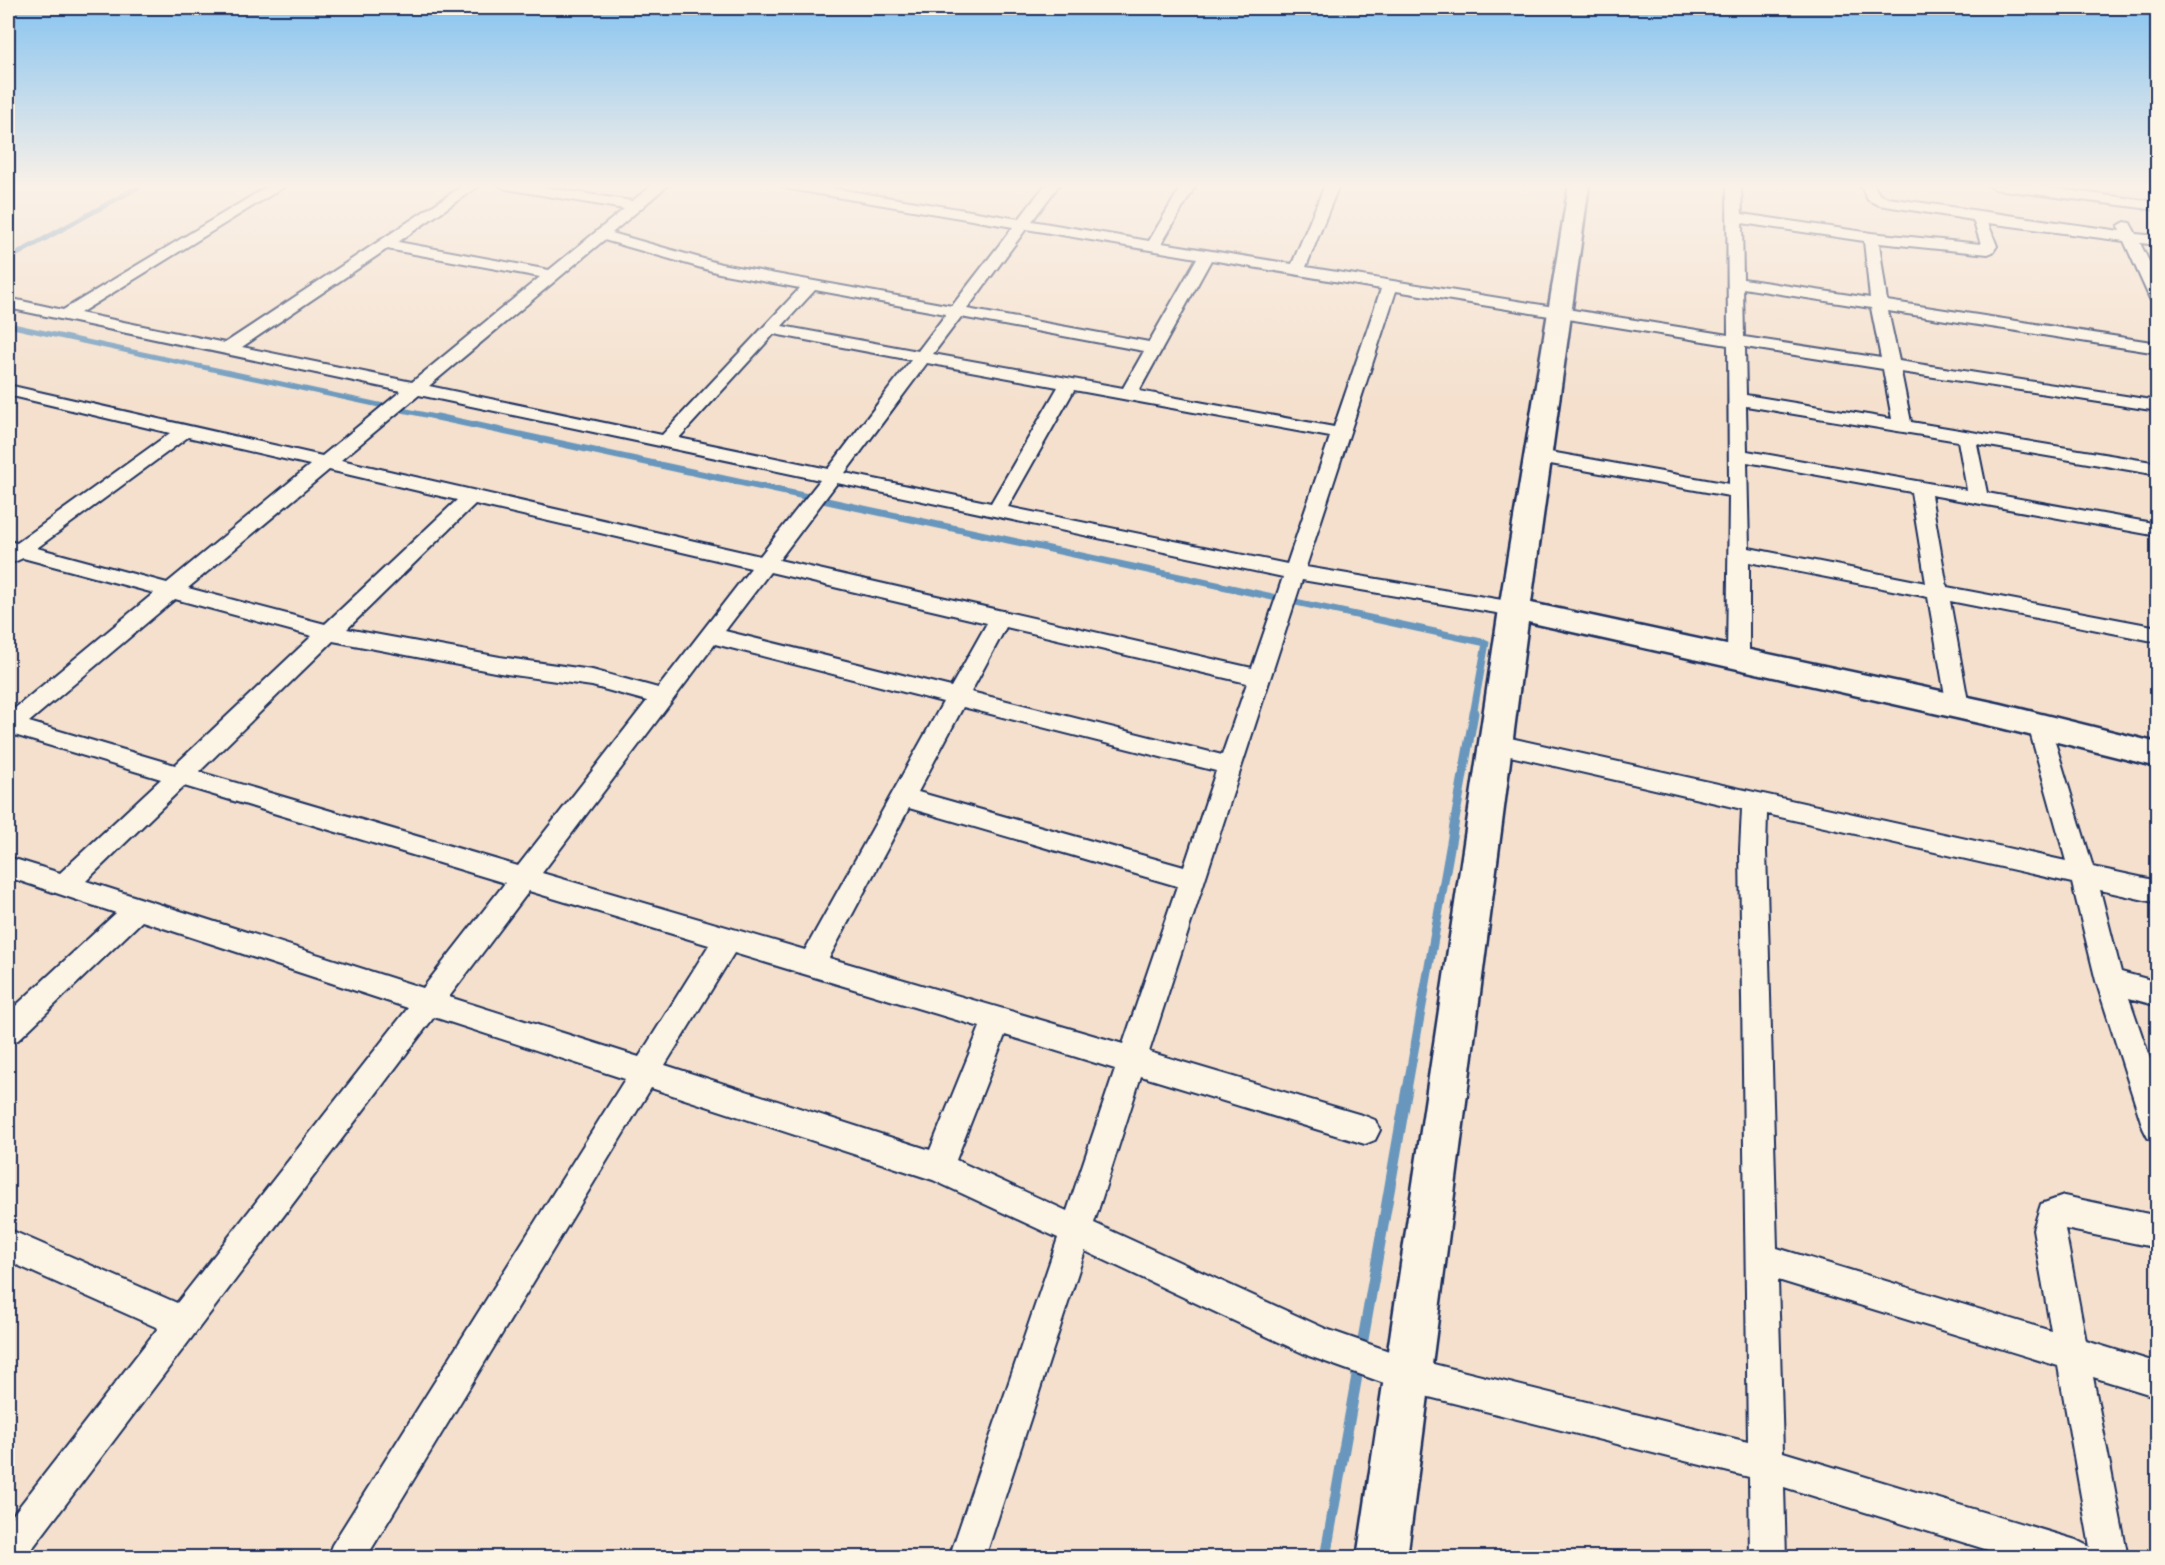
<svg xmlns="http://www.w3.org/2000/svg" width="2165" height="1565" font-family="Mynerve,sans-serif">
<style>
.lines{fill:none;stroke-linecap:round;stroke-linejoin:round}
.stream-far3{stroke:#6796bc;stroke-width:5}
.stream-far2{stroke:#6796bc;stroke-width:7}
.stream-far1{stroke:#6796bc;stroke-width:9}
.stream{stroke:#6796bc;stroke-width:11}
.street-casing{stroke:#1b2f5e;stroke-width:4}
.secondary-casing{stroke:#1b2f5e;stroke-width:5}
.street{fill:#fcf5e5;fill-rule:evenodd}
.secondary{fill:#fcf5e5;fill-rule:evenodd}
</style>
<rect width="100%" height="100%" fill="#f4e0cd"/>
<filter id="ink" filterUnits="userSpaceOnUse"><feTurbulence type="fractalNoise" baseFrequency=".0167" numOctaves="2"/><feDisplacementMap in="SourceGraphic" scale="12" xChannelSelector="R" yChannelSelector="G"/><feConvolveMatrix kernelMatrix="1 2 1 2 8 2 1 2 1" color-interpolation-filters="sRGB"/></filter>
<g filter="url(#ink)">
<g class="lines">
<g class="stream-far3">
<polyline points="8,259 142,185"/>
<polyline points="8,325 444,419"/>
</g>
<polyline class="stream-far2" points="437,417 1486,643 1473,715"/>
<polyline class="stream-far1" points="1407,1090 1474,713"/>
<g class="stream">
<polyline points="1361,1351 1407,1089"/>
<polyline points="1325,1558 1359,1364"/>
</g>
<defs>
<g id="street">
<path d="M270 185H287L80 313 225 343 464 185H480L398 242 549 270 624 209 506 189 499 185H530L632 201 653 185H668L612 233 721 264 952 306 1013 227 789 189 782 185H813L1019 219 1045 185H1059L1032 221 1149 241 1182 185H1196L1162 243 1292 264 1325 185H1339L1306 267 1728 335 1727 185H1741L1742 214 1871 233 1981 244 1973 220 1879 205 1868 200 1860 185H1874L1879 194 1888 198 2120 231 2118 226 2125 222 2130 223 2136 234 2158 236V245L2140 243 2158 280V304L2150 299 2124 241 1988 223 1997 246 1993 252 1988 254 1879 243 1887 301 2158 343V353L1888 311 1899 361 2158 401V411L1901 372 1911 422 2158 463V475L1977 444 1987 493 2158 524V536L1931 495 1947 587 2158 627V642L1950 601 1969 707 1966 713 1958 715 1950 713 1947 707 1928 597 1749 562V658L1746 664 1738 666 1730 664 1727 658 1729 496 1539 462 1532 460 1530 456 1532 452 1539 450 1729 484 1728 345 1396 291 1306 567 1514 602 1521 604 1525 609 1521 614 1514 616 1302 580 1149 1052 1365 1116 1375 1120 1380 1130 1375 1140 1365 1144 1141 1076 1094 1223 1326 1329 1409 1358 1748 1442 1740 850 1742 809 1497 753 1489 750 1485 744 1489 738 1497 735 2066 861 2028 725 2032 719 2040 716 2048 719 2093 867 2158 881V903L2100 890 2121 972 2158 982V1006L2129 998 2158 1082V1142L2148 1138 2143 1128 2096 981 2072 883 1767 814 1766 850 1777 1248 2051 1331 2033 1229 2041 1204 2064 1196 2158 1216V1248L2065 1229 2086 1341 2158 1363V1397L2093 1377 2128 1558H2014L1784 1487 1786 1558H1750L1749 1477 1409 1392 1309 1356 1085 1251 985 1558H949L1058 1238 933 1180 651 1088 366 1558H327L332 1545 625 1079 434 1017 25 1558H8V1521L158 1328 8 1261V1229L177 1303 408 1008 142 921 18 1040 8 1044V1013L116 913 8 877V857L60 873 161 779 11 734H8V714L154 593 23 558 12 563 8 561V541L17 543 170 433 8 395V385L322 456 401 391 8 308V298L63 310ZM1742 223 1864 241 1870 298 1743 279ZM1026 229 1197 258 1149 342 967 309ZM604 240 719 273 800 288 662 435 429 386ZM387 249 540 277 412 382 242 347ZM1211 260 1381 289 1334 427 1139 391ZM1743 288 1871 308 1881 358 1744 337ZM815 290 946 314 918 351 782 326ZM961 317 1144 351 1123 388 933 354ZM774 334 911 360 828 469 679 438ZM1745 347 1883 369 1892 419 1746 395ZM927 363 1058 387 991 503 845 473ZM1074 390 1330 437 1287 564 1008 507ZM419 395 820 480 760 556 341 460ZM1746 406 1958 441 1967 490 1747 451ZM188 437 310 465 167 583 37 548ZM1747 462 1911 492 1926 583 1749 548ZM329 470 457 500 325 624 188 588ZM837 483 1283 577 1252 668 779 560ZM475 504 751 568 658 688 592 670 500 657 347 629ZM770 572 987 623 951 687 725 631ZM175 599 312 636 175 765 29 722ZM1006 627 1247 683 1222 755 971 692ZM333 641 500 673 592 686 647 701 518 866 199 772ZM715 644 943 702 805 950 542 873ZM963 707 1216 771 1184 867 918 792ZM184 786 505 883 423 988 86 881ZM909 808 1177 886 1123 1044 829 958ZM529 891 709 945 639 1057 449 997ZM734 953 980 1027 930 1150 665 1065ZM1005 1035 1115 1069 1067 1211 956 1160ZM1778 1280 2058 1366 2090 1547 2076 1540 1783 1452Z"/>
<polygon points="1988,185 2026,185 2158,202 2158,210 1995,189"/>
</g>
<polygon id="secondary" points="1569,185 1589,185 1531,603 2001,704 2158,743 2158,767 2001,728 1528,622 1407,1558 1357,1558 1499,609"/>
</defs>
<use href="#street" class="street-casing"/>
<use href="#secondary" class="secondary-casing"/>
<use href="#street" class="street"/>
<use href="#secondary" class="secondary"/>
</g>
</g>
<linearGradient id="sky" x2="0" y2="1"><stop stop-color="#88c4f0"/><stop offset="0.46" stop-color="#faf1e8"/><stop offset="1" stop-color="#faf1e8" stop-opacity="0"/></linearGradient>
<rect width="2165" height="404" fill="url(#sky)"/>
<rect width="2165" height="1565" fill="none" stroke="#fcf5e5" stroke-width="30"/>
<rect x="15" y="15" width="2135" height="1535" fill="none" stroke="#1b2f5e" stroke-width="2" filter="url(#ink)"/>
</svg>
